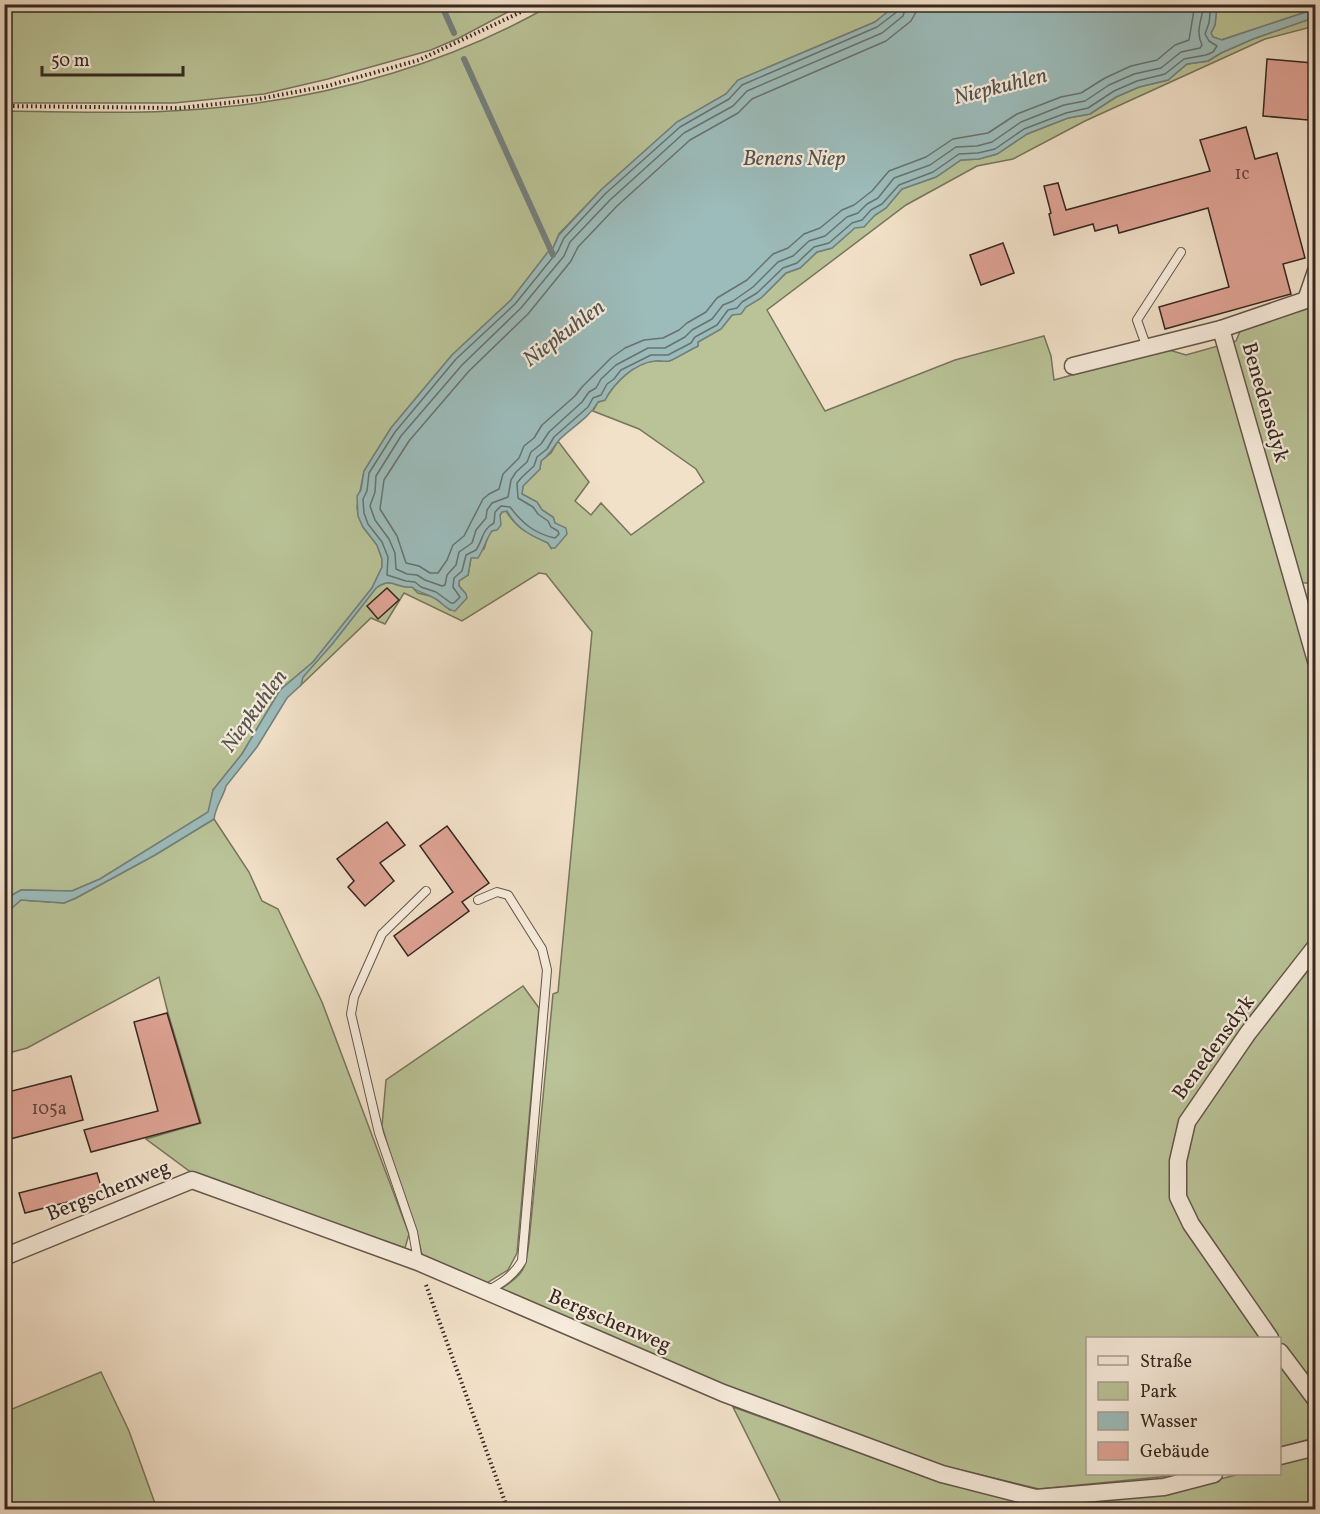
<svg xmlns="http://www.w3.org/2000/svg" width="1320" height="1514" font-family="Vollkorn,serif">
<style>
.green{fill:#b9c397;stroke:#77755c;stroke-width:1.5}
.water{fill:#9cbcbb;stroke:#73807e;stroke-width:1.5}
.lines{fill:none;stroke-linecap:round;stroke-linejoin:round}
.shore{stroke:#68726e;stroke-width:1.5}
.stream{stroke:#73807e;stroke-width:6}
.building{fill:#dfa395;stroke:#352722;stroke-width:1.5}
.service-casing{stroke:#64564c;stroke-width:10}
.minor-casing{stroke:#64564c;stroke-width:19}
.path{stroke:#352722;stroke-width:4;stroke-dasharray:1.5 3;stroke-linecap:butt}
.service{stroke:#f7ecdc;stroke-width:8}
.minor{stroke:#f7ecdc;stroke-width:16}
.labels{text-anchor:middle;stroke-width:4.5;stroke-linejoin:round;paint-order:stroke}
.number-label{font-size:18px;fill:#60463f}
.street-label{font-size:21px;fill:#352722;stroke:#f7ecdc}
.water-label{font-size:22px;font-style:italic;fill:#545450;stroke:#f7ecdc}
</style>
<rect width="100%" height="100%" fill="#f2e1c9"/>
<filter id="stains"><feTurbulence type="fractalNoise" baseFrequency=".00333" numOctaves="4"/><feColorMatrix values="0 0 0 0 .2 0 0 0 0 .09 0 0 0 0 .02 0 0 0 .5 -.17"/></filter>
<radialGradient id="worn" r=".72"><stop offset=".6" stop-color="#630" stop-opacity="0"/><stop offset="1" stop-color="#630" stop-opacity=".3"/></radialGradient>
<g class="green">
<polygon points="5,4 521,4 521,5 459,38 431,50 328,79 264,94 174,103 5,103"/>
<path d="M551 5H897L875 22 738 80 726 94 677 122 601 190 559 234 553 248 548 252 511 300 452 355 391 428 364 471 357 507 358 515 363 527 377 545 382 559V567L372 588 313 662 280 690 242 754 213 790 209 812 100 879 72 891 21 890 5 899 4 569 6 568 4 562 5 111C77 112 151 115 223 107 336 96 452 62 551 5Z"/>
<polygon points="1217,5 1315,5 1315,9 1221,40 1213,37 1211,33 1215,25"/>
<path d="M1315 17V26L1265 39 1085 121 1013 159 977 166 906 205 767 310 825 411 955 360 1044 336 1051 356 1054 380 1166 349 1186 355 1236 341 1241 329C1274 320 1288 318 1315 296V584L1296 582 1316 645 1315 1438 1280 1447V1338H1088V1474H1175L1160 1477 1039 1489 944 1466 723 1386 501 1289C525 1272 525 1271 529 1242L553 994 558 992 592 632 546 574 539 573 462 621 404 593 385 624 371 618 301 685 302 678 333 643 376 588C393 576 395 589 412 587L418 593 434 597 450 610 466 594 459 586V581L468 575 471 558 484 549 488 536 502 512 506 511C517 529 530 535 548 543L551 548 555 523 553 517 542 510 537 502 522 494 523 486 540 469 541 461 551 453 558 441 589 482 575 501 591 515 601 503 631 535 704 482 696 469 639 429 593 411 598 402 605 400C614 383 634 363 654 361 659 360 664 362 669 361 674 360 691 349 698 346V342L721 329 732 315 761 298 786 273 800 268 817 252 832 248 855 227 864 226 875 215 886 208 902 189 936 177 961 160 979 159 997 154 1027 134 1068 118 1090 114 1116 97 1139 87 1168 80 1187 64 1208 61 1221 53 1253 39Z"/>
<polygon points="214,819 249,872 262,901 278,909 322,1002 409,1234 405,1248 192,1173 146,1139 201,1123 168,1013 159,977 27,1048 5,1054 4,914 21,900 64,903 76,898 155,855"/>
<polygon points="523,986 539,1008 517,1253 508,1270 487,1283 422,1255 418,1237 399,1184 382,1126 386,1080"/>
<polygon points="101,1372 129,1431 157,1509 5,1509 5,1412"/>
<polygon points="733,1407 939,1482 1036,1505 1164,1493 1240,1474 1280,1474 1280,1463 1315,1455 1315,1509 784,1509"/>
</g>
<path class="water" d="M897 4 1217 5 1215 25 1211 33 1213 37 1222 40 1315 9 1316 17 1253 39 1221 53 1208 61 1187 64 1168 80 1139 87 1116 97 1090 114 1068 118 1027 134 997 154 979 159 961 160 936 177 902 189 886 208 875 215 864 227 855 228 832 248 817 252 800 268 786 273 761 298 746 307 741 314 732 315 721 329 698 342V346C691 349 674 360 669 361 664 362 659 360 655 361 634 363 614 383 605 400L598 402C589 418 572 427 560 439 552 448 552 453 541 461L540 469 523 486 522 494 537 502 542 510 553 517 555 523 566 528 567 534 555 548H551L548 543C530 535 517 529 507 511L502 512 500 515 501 525 497 530 492 531C486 539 484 549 478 558H471L468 575 459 581V586L466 594 467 598 455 611C446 610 442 602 434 598 426 593 419 593 412 587 395 589 393 576 376 588L333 643 303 677 301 685 287 698 257 747 226 786C223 798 216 805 214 819L155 855 76 898 64 903 21 900 5 914V899L21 890 72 891 100 879 208 812 213 790 242 754 280 690 313 662 372 588 382 567V559L377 545 363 527 358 516 357 496 361 490 364 471 391 428 452 355 511 300 548 252 553 248 559 235 601 190 677 122 726 94 738 80 875 22Z"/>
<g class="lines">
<g class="shore">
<path d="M900 4 898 11 877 27 742 85 729 99 680 127 605 194 564 238 558 251 515 304 456 359 395 432 369 473 367 491 363 499 364 513 368 524 382 542 388 557 387 575 406 581 415 582 421 587 436 592 451 603H454L460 597 453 587 454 578 462 571 466 555 476 550C483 540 482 529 494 523L495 512 501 506 510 507C522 523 535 534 555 538L559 534 558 531 551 527 548 521 538 514 533 507 518 498 517 483 522 477 534 466 537 457 547 449 554 437 588 407 593 398 601 395 607 384 614 379 621 370 651 355H668L691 343 695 337 717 325 728 310 737 308 742 302 757 293 783 268 797 263 814 247 829 243 852 223 862 220 871 210 882 204 899 185 933 172 959 154 978 153 995 149 1024 129 1066 113 1088 108 1114 91 1137 81 1165 74 1184 59 1206 55 1213 52 1217 46 1209 41 1205 34 1209 23 1211 4"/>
<path d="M907 4 903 16 882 33 747 91 733 106 684 133 610 200 570 242 564 256 521 308 462 365 401 436 376 476 375 492 370 506 375 520 389 539 395 553 396 569 407 574 417 575 425 580 442 586 445 585 447 575 456 565 459 552 472 543 476 530 486 518 487 510 492 503 508 497 511 480 516 472 527 462 531 452 541 444 549 432 582 402 589 392 596 388 601 379 616 365 648 348H665L685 337 692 330 712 319 723 305 733 301 753 287 778 262 793 256 809 241 825 236 847 217 858 213 867 204 878 198 894 178 930 165 956 147 977 146 992 142 1021 122 1064 105 1085 101 1109 85 1134 74 1161 68 1181 52 1200 48 1202 45C1195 31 1202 19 1204 4"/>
<polyline points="916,4 916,12 911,21 886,41 752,99 738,113 690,140 617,206 578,247 571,261 528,314 469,371 409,441 384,480 380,509 397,536 406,563 419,566 430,573 438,573 447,560 453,545 464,536 483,499 489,494 499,489 503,474 519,458 524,446 534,438 542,425 575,396 582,387 611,358 625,348 644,340 663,338 679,330 687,323 706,312 717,298 747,280 773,254 788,248 804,234 820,228 842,210 854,205 872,191 889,171 926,157 953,139 988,133 1017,114 1061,97 1081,93 1105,78 1131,66 1157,60 1175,45 1189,40 1195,4"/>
</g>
<g class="stream">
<polyline points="441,4 454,33"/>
<polyline points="464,59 553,255"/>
</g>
</g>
<g class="building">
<polygon points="1267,59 1313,63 1308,120 1263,116"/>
<polygon points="1246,127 1255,159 1277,153 1305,258 1283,264 1291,294 1165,329 1159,307 1229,287 1208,208 1119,233 1117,225 1095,231 1093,224 1054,235 1049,214 1051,213 1044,186 1058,183 1066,210 1210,171 1200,140"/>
<polygon points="1003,243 1014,273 981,285 970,255"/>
<polygon points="387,588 399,600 378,619 367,606"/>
<polygon points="387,822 405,845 380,863 394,881 365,906 348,887 354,881 337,859"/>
<polygon points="447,826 489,883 462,902 469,911 408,956 394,936 453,892 420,846"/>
<polygon points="167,1013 200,1123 91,1152 84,1130 158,1111 134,1022"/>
<polygon points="71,1076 83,1120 10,1139 4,1117 4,1093"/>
<polygon points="97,1173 103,1193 25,1213 19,1193"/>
</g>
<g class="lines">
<defs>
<g id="service">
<polyline points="1147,348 1137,320 1181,252"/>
<path d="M478 900 497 892 508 895 542 949 547 970 522 1261C513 1276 502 1283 487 1291"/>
<polyline points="418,1261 413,1232 379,1133 351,1014 354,997 382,934 426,891"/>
</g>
<g id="minor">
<polyline points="1316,271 1306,300 1221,329 1316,661"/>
<polyline points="1073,366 1221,329"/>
<polyline points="4,1257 192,1180 418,1262 723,1393 942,1474 1036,1498 1164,1487 1214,1474"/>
<polyline points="1270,1338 1191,1224 1178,1197 1178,1161 1187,1122 1248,1033 1316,946"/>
<polyline points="1280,1352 1316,1400"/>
<polyline points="1280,1456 1316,1447"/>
</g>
</defs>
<use href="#service" class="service-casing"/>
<use href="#minor" class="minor-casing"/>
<g class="path">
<polyline points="4,106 180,108 253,100 327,86 419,60 538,4"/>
<polyline points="426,1285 508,1510"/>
</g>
<use href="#service" class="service"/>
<use href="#minor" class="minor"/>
</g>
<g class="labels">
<g class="number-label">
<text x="1242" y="179">1c</text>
<text x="49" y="1114">105a</text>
</g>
<g class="street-label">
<text transform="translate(1266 402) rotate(74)" y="7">Benedensdyk</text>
<text transform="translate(1213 1047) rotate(-54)" y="7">Benedensdyk</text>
<text transform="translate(108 1190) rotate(-22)" y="7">Bergschenweg</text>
<text transform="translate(610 1320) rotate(23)" y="7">Bergschenweg</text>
</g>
<g class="water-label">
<text transform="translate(1000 85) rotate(-14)" y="8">Niepkuhlen</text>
<text x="794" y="165">Benens Niep</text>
<text transform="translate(563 332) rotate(-37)" y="8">Niepkuhlen</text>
<text transform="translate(253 710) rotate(-54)" y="8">Niepkuhlen</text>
</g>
</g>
<rect width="1320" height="1514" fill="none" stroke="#f2e1c9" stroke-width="24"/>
<rect x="6" y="6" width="1308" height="1502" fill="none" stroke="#352722" stroke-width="3"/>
<rect x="12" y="12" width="1296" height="1490" fill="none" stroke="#352722" stroke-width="1.5"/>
<rect x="1086" y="1337" width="195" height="138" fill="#f7ecdc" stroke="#a99d92" stroke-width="1.5"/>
<rect x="1098" y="1356" width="30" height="9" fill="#f7ecdc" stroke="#a99d92" stroke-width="1.5"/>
<text x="1140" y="1367" font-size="18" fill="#352722">Straße</text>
<rect x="1098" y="1382" width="30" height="18" fill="#b9c397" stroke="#a99d92" stroke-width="1.5"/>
<text x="1140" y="1397" font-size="18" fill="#352722">Park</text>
<rect x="1098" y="1412" width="30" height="18" fill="#9cbcbb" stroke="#a99d92" stroke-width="1.5"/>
<text x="1140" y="1427" font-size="18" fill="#352722">Wasser</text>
<rect x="1098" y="1442" width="30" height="18" fill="#dfa395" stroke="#a99d92" stroke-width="1.5"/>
<text x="1140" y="1457" font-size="18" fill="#352722">Gebäude</text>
<path d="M42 66v9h141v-9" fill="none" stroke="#352722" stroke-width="3"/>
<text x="51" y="66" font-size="18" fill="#352722" stroke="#f7ecdc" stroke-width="4.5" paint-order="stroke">50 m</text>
<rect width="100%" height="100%" filter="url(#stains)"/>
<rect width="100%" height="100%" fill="url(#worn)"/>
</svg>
